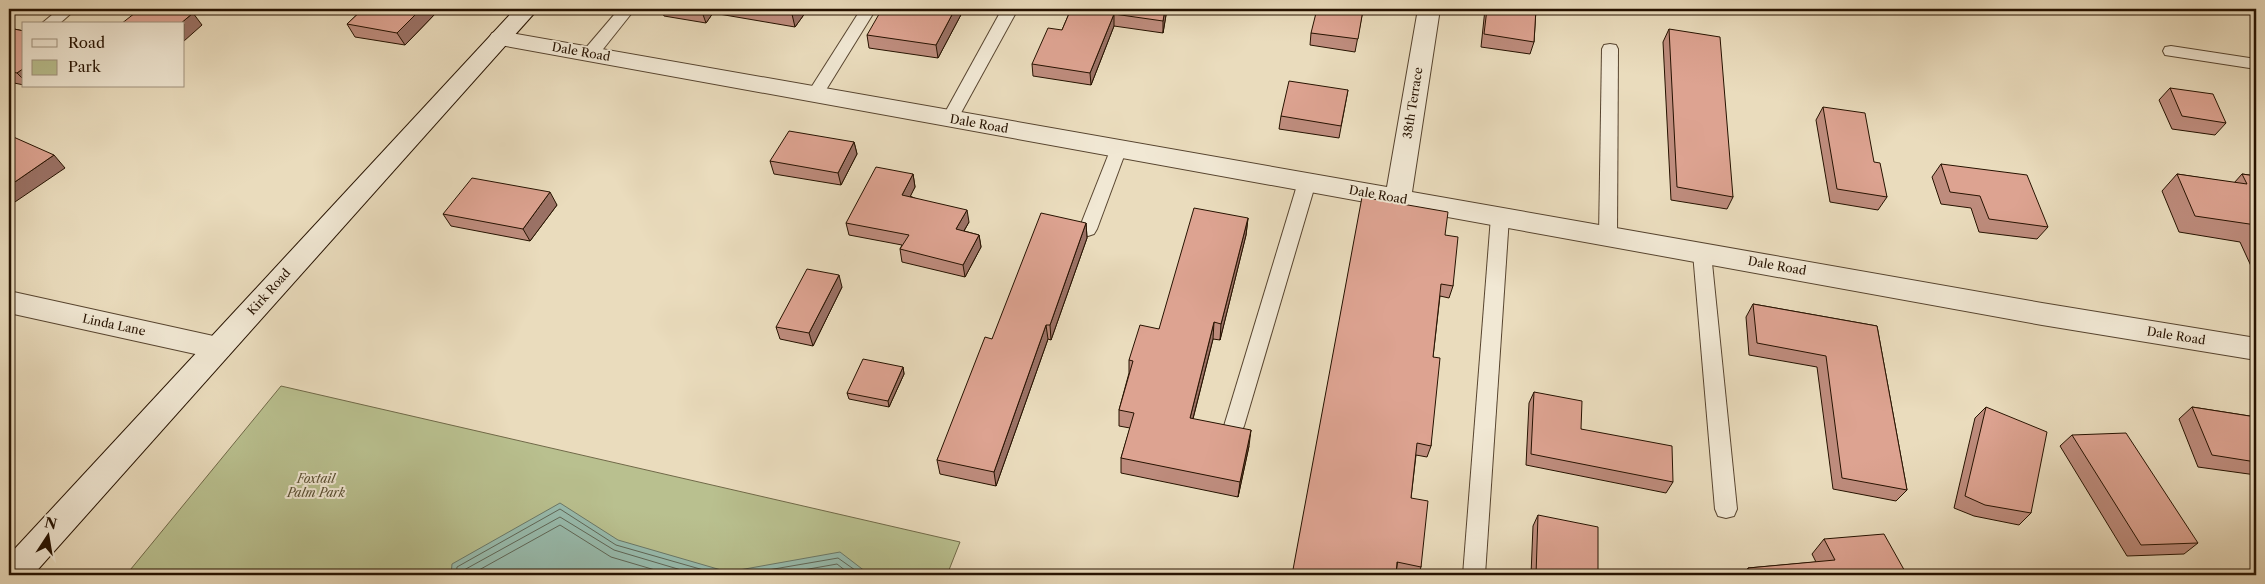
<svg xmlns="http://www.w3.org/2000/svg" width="2265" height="584" font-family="'Libre Caslon Text',serif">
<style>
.green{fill:#b9c08f;stroke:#706948}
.water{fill:#98bcae;stroke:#6a7868}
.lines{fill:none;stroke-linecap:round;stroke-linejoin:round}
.shore{stroke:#5f6757;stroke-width:1}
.lane-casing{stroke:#57442f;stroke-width:2}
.street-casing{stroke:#57442f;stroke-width:2}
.secondary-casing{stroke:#261200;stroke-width:2}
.lane{fill:#f1e8d4;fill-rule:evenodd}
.street{fill:#f1e8d4;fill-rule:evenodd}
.secondary{fill:#f1e8d4;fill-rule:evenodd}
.wall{fill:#be8c7d;stroke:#261200}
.shaded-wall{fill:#9b7266;stroke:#261200}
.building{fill:#dda391;stroke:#261200}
.labels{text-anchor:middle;stroke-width:4;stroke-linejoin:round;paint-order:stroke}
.street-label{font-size:12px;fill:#261200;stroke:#f1e8d4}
.park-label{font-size:12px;font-style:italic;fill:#594f32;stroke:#f1e8d4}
</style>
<rect width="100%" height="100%" fill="#eadcbd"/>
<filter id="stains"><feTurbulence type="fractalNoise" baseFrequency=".004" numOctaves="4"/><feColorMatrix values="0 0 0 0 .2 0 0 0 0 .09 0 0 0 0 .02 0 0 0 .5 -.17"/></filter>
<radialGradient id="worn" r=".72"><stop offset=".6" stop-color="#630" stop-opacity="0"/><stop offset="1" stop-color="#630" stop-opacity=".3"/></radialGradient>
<polygon class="green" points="281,386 960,542 947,575 126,575"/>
<polygon class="water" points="560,503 618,540 728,572 840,552 870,575 451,575 452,564"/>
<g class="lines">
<g class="shore">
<polyline points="456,575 457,567 560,509 616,545 721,575"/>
<polyline points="462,575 464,570 560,517 614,550 698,575"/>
<polyline points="470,575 560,525 611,557 672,575"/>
<polyline points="739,575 838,558 862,575"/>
<polyline points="775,575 837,564 851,575"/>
</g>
<defs>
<g id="lane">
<polygon points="59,9 76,9 59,24 41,24"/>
<polygon points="619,9 635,9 596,58 584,58 582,54 584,50"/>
<polygon points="861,9 876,9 821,98 809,98 807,94"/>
<polygon points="1002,9 1018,9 956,122 944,122 942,118"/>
<polygon points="1610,44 1616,45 1618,49 1617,236 1614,241 1608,243 1602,241 1599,236 1602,49 1604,45"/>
<polygon points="2171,46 2256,59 2256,69 2165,55 2163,51 2165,47"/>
<polygon points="1119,142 1125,144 1127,148 1097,229 1094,234 1088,236 1082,234 1079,229 1111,148 1113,144"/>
<polygon points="1307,176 1313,178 1316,182 1244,426 1241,432 1234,435 1227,432 1224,426 1298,182 1301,178"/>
<polygon points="1500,211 1506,212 1509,217 1485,575 1463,575 1491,217 1494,212"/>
<polygon points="1702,246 1708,248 1711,253 1737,509 1734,516 1726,518 1718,516 1715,509 1693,253 1696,248"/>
</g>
<g id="street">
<polygon points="1418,9 1440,9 1412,192 2042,303 2256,338 2256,360 2042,325 500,45 492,43 489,38 492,33 500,31 1387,187"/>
<polygon points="9,291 218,337 228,340 232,348 228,356 218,359 9,313"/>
</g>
<polygon id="secondary" points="515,9 538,9 33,575 9,575 9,555"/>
</defs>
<use href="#lane" class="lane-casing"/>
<use href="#street" class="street-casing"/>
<use href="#secondary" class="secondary-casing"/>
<use href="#lane" class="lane"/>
<use href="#street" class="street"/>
<use href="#secondary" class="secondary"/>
</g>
<g class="wall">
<polygon points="363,9 432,9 435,14 405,45 355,37 347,24"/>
<polygon points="661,9 808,9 795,27 713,13 706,23 664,16"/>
<polygon points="910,9 964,9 938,58 869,48 867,35 909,10"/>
<polygon points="1071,9 1167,9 1163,33 1114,26 1091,85 1033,76 1032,64 1062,30"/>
<polygon points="1485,9 1536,9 1534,42 1530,54 1481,47"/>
<polygon points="1363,10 1355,52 1310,45 1311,33"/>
<polygon points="9,28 24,31 24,85 9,82"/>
<polygon points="1669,29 1733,197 1727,209 1671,200 1663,42"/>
<polygon points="2170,88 2226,123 2215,135 2172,129 2159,100"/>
<polygon points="1348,90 1339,138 1279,129 1281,116"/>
<polygon points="1823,107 1874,162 1887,197 1878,210 1830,202 1816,120"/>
<polygon points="854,142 857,154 841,185 774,174 770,161"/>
<polygon points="1941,164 2048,227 2037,239 1979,232 1971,208 1941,204 1932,177"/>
<polygon points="913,174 915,187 910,196 969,222 964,231 979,235 981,247 965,277 902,262 900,249 902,245 849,235 846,223"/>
<polygon points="2177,174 2234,183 2242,174 2256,176 2256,267 2251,266 2240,242 2179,232 2162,191"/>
<polygon points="557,205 530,241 451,226 443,214"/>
<polygon points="1248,218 1246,235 1220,340 1213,339 1193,419 1249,446 1238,497 1121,473 1121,458 1130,428 1119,426 1119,410 1129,373 1129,360 1159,329"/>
<polygon points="1086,223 1087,238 1051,340 1048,339 996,486 940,474 937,460 992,339"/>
<polygon points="1445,235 1453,286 1449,298 1440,296 1433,357 1431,446 1427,457 1416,455 1411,498 1421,567 1418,575 1406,575 1396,573"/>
<polygon points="842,287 813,346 780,339 776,327"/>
<polygon points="1753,304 1877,326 1907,490 1896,501 1833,489 1817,367 1749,355 1746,317"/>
<polygon points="903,367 904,374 889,407 849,399 847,393"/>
<polygon points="1534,392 1581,429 1673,482 1666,493 1526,465 1529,403"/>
<polygon points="1986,407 2031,513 2019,525 1974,516 1954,508 1975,418"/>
<polygon points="2192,407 2256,417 2256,475 2198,467 2179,419"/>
<polygon points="2072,435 2198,543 2184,554 2127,556 2060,446"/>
<polygon points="1538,515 1598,575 1531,575 1533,526"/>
<polygon points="1824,539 1907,575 1742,575 1748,568 1816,562 1812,554"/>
</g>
<g class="shaded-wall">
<polygon points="421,9 432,9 435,14 405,45 397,33"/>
<polygon points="701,9 712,9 713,13 706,23"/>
<polygon points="792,9 808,9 795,27 791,10"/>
<polygon points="955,9 964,9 938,58 936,45"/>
<polygon points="1165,9 1167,9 1163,33 1163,21"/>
<polygon points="193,13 202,25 184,41 184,24 180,24"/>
<polygon points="1114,14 1114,26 1091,85 1090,73"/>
<polygon points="24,68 24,80 17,73"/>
<polygon points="854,142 857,154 841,185 838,173"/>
<polygon points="54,155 65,168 9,206 9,186"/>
<polygon points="913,174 915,187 905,207 902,195"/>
<polygon points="550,192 557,205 530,241 523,229"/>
<polygon points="967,210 969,222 958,241 956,229"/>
<polygon points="1248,218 1246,235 1220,340 1221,324"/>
<polygon points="1086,223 1087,238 1051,340 1050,325"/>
<polygon points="979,235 981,247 965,277 963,265"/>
<polygon points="839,275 842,287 813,346 809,333"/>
<polygon points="1214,322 1213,339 1189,434 1190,418"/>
<polygon points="1046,325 1048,339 996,486 994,472"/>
<polygon points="903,367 904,374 889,407 888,401"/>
<polygon points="1251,430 1249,446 1238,497 1240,482"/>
</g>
<g class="building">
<polygon points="140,9 171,9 193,13 180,24 121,24"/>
<polygon points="363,9 421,9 397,33 347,24"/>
<polygon points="882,9 898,9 909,10 910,9 955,9 936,45 867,35"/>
<polygon points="1071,9 1165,9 1163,21 1114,14 1090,73 1032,64 1048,28 1062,30"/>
<polygon points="1317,9 1355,9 1363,10 1358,39 1311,33"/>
<polygon points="1487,9 1536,9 1534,42 1484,34"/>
<polygon points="9,28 24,31 24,68 17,73 9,71"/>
<polygon points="1669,29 1720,37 1733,197 1677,187"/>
<polygon points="1289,81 1348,90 1341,126 1281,116"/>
<polygon points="2170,88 2213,94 2226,123 2182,116"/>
<polygon points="1823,107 1865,113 1874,162 1880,163 1887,197 1837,189"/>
<polygon points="789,131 854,142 838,173 770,161"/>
<polygon points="9,135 54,155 9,186"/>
<polygon points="1941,164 2027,175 2048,227 1989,219 1980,196 1950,192"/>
<polygon points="876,167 913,174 902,195 967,210 956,229 979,235 963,265 900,249 909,235 846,223"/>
<polygon points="2177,174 2247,184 2242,174 2256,176 2256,225 2195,216"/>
<polygon points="472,178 550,192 523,229 443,214"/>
<polygon points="1362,197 1448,212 1445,235 1458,237 1453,286 1441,284 1433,357 1440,358 1431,446 1417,443 1411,498 1428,501 1421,567 1397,562 1396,575 1292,575"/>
<polygon points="1194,208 1248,218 1221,324 1214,322 1190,418 1251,430 1240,482 1121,458 1134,413 1119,410 1133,361 1129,360 1140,325 1159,329"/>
<polygon points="1041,213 1086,223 1050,325 1046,325 994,472 937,460 985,337 992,339"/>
<polygon points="807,269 839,275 809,333 776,327"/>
<polygon points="1753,304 1877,326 1907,490 1842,478 1826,356 1757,343"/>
<polygon points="863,359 903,367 888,401 847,393"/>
<polygon points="1534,392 1582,401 1581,429 1672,446 1673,482 1531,454"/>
<polygon points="1986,407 2047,432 2031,513 1985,505 1965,496"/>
<polygon points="2192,407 2256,417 2256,462 2212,455"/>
<polygon points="2126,433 2198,543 2141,545 2072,435"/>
<polygon points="1538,515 1598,527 1598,575 1536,575"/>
<polygon points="1884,534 1907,575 1751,575 1748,568 1835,560 1824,539"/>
</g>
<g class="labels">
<g class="street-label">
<text transform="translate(581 52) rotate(10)" y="4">Dale Road</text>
<text transform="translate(1413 103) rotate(-81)" y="4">38th Terrace</text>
<text transform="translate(979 124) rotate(10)" y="4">Dale Road</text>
<text transform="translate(1378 195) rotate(10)" y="4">Dale Road</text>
<text transform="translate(1777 266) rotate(10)" y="4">Dale Road</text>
<text transform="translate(269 292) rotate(-48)" y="4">Kirk Road</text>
<text transform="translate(114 325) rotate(12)" y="4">Linda Lane</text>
<text transform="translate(2176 336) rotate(9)" y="4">Dale Road</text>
</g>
<g class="park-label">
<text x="316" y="483">Foxtail<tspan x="316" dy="14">Palm Park</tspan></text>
</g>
</g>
<rect width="2265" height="584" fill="none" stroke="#eadcbd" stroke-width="30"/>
<rect x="10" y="10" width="2245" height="564" fill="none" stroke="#261200" stroke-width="2.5"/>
<rect x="15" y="15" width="2235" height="554" fill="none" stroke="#261200"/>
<rect x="22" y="22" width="162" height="65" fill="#f1e8d4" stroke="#a0927f"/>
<rect x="32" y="39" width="25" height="8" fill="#f1e8d4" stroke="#a0927f"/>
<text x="68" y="48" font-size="15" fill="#261200">Road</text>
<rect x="32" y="60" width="25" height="15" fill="#b9c08f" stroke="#a0927f"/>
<text x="68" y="72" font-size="15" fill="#261200">Park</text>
<g transform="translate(48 536) rotate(12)" stroke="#f1e8d4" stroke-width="4" paint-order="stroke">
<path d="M0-4L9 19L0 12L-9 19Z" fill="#261200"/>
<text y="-8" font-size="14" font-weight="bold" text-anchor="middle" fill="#261200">N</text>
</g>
<rect width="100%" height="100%" filter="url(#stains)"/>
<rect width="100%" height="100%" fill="url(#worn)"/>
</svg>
